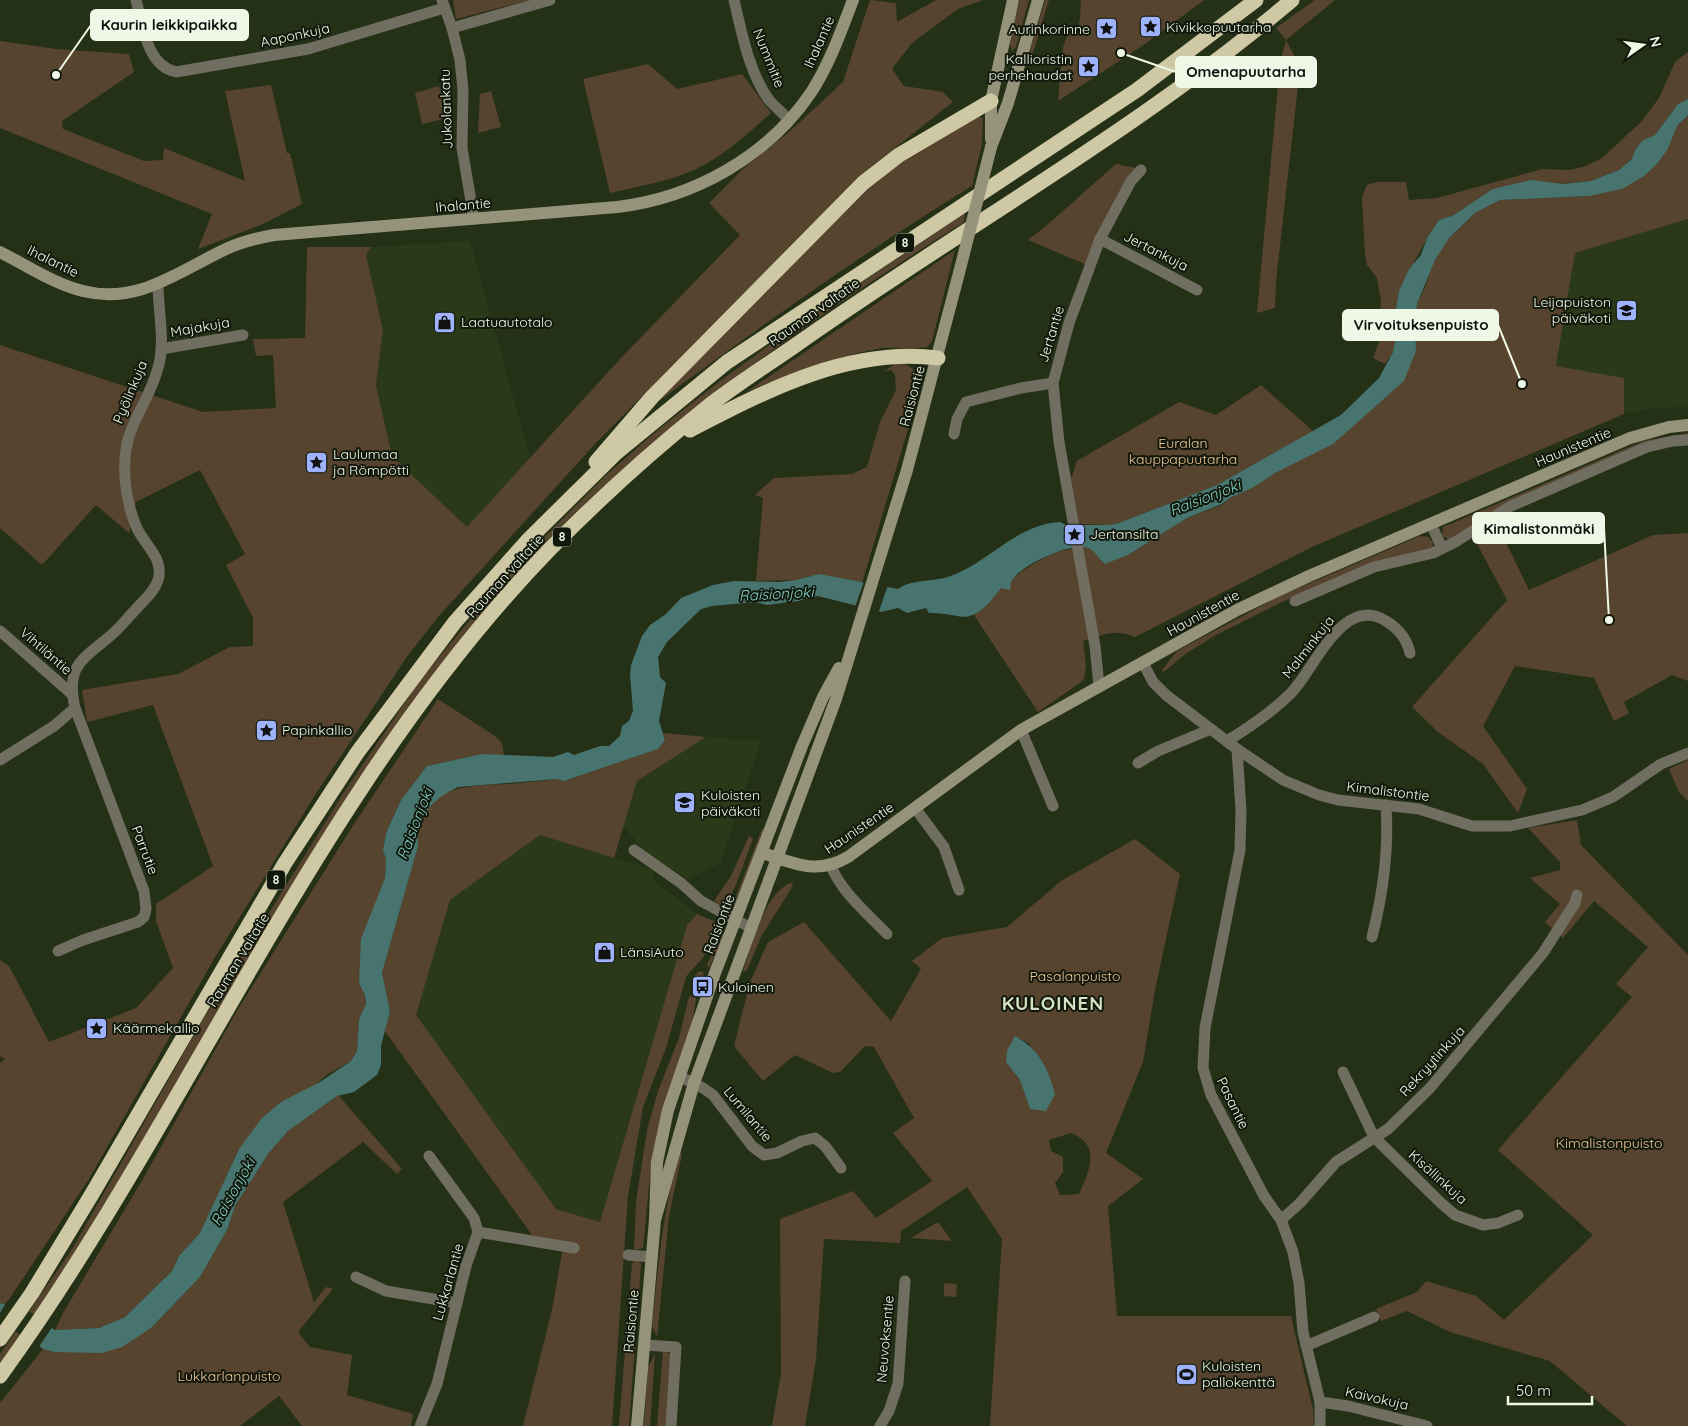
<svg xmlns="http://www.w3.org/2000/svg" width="1688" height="1426" font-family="Quicksand,sans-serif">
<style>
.built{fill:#2a3917}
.green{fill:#56442f;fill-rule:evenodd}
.water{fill:#48746f}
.pier{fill:#253117}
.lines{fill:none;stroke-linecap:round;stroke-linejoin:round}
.street{stroke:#706e60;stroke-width:11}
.secondary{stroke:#96937b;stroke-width:12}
.highway{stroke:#cec9a4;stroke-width:15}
.secondary-bridge{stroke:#96937b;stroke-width:12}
.labels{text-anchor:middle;stroke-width:4;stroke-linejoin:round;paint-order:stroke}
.shield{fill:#12170b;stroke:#adb4a5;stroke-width:1}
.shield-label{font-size:12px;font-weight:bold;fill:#eff8e7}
.poi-label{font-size:14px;fill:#eff8e7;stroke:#12170b;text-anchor:start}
.street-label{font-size:14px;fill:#eff8e7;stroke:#12170b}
.park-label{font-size:14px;fill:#f1c897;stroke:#12170b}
.water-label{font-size:15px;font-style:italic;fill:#81d0c7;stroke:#12170b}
.district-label{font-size:19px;font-weight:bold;letter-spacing:1px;fill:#d2e2c1;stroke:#12170b}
.leader{fill:none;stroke:#eff8e7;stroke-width:2}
.callout-dot{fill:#eff8e7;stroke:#12170b;stroke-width:2}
.callout{fill:#eff8e7;stroke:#eff8e7;stroke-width:2}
.callout-label{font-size:15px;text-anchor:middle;font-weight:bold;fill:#111}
</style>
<rect width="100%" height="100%" fill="#253117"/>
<g class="built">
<polygon points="1688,219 1688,407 1651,408 1624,414 1624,378 1556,367 1575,253"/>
<polygon points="470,241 530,458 467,527 392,456 376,385 383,330 366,255 371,247"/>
<polygon points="706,737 761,741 720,863 688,879 645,852 622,824 637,781"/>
<polygon points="540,835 655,870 652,879 697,914 687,925 600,1222 556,1209 415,1015 450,900"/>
</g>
<g class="green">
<polygon points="453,0 529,0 456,19"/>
<polygon points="870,0 896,3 897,22 936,0 983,0 958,9 912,43 892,69 904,86 943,92 953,102 858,177 595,444 438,617 406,658 315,795 214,959 89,1179 6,1304 0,1303 0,1063 5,1059 0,1056 0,960 9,966 49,1042 136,1008 173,968 156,921 156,904 213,866 153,705 87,722 82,690 178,674 230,647 253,646 253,618 226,565 245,554 200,470 136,502 129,533 96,505 42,565 0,528 0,345 203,412 276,408 273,355 256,356 253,339 305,338 307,247 371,247 366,255 383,330 376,385 392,456 467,527 620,359 740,235 709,203 744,168 789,132 843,82"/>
<polygon points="1020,0 1029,0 1016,47 1012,51 1009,41"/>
<polygon points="1045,0 1049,0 1032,56 1030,50"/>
<path d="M1081 0H1204L1142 46 1058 101 1063 47 1070 29 1077 30C1081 22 1080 9 1081 0Z"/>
<polygon points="1315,0 1335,0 1286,40 1296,59 1299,77 1276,281 1275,308 1257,313 1280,63 1286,40 1276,28"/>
<polygon points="0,41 56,49 129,54 134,72 62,121 63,129 144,161 163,160 164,148 245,181 225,91 271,85 287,153 290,153 302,204 263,224 198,249 212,214 0,128"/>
<polygon points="1688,52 1688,99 1678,104 1655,135 1643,140 1635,150 1632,159 1619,170 1591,181 1491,190 1454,215 1439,220 1427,238 1399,291 1394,319 1397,329 1393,352 1385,364 1373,358 1379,342 1381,301 1377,278 1367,265 1365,255 1362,197 1367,185 1377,182 1406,182 1409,200 1437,198 1542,169 1570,170 1586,166 1602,158 1642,121 1659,98 1675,62"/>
<path d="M648 64 677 89 742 74 771 113C748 133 724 156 696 169 669 182 638 186 610 193L583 79Z"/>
<polygon points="439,86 447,118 422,124 415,93"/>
<polygon points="491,91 501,127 478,133 480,94"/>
<path d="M1688 115V219L1575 253 1556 366 1624 378V414L1312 547 1135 637C1114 628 1104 635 1083 641L1086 665 1084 680 1038 712 974 615C985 608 991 597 1001 588 1021 571 1043 554 1070 549 1077 547 1086 544 1092 549 1097 553 1099 560 1105 564L1128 555 1187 518 1222 505 1230 498 1254 487 1274 473 1416 351 1415 323 1417 304 1428 280 1430 257 1475 213 1500 200 1589 196 1668 149 1677 126Z"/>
<path d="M977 116 983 118 982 144 972 186C864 252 761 326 659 401L657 399 880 177 903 160Z"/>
<polygon points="1116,164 1136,168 1087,265 1028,240 1046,226"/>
<path d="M965 213 964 222C810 320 663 420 536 552 484 607 438 669 394 731 300 864 221 1006 139 1147 95 1222 48 1294 0 1366V1354L72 1249 202 1021 344 792 421 679 469 621 532 550 606 475 659 429 716 384 783 335Z"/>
<path d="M955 250 932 341 927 347C911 350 894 346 877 349 832 357 789 375 746 392Z"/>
<path d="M897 363C919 364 919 382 917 399L862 583 819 574 796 580 756 581 763 498 755 495 774 478 852 474 867 467 880 422 896 390 895 375 891 370 883 372Z"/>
<polygon points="1261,385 1313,431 1217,485 1119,523 1110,525 1079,524 1071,479 1077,461 1179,402 1216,415"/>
<polygon points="1688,433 1688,437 1671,437 1450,540 1442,536 1443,527 1643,441"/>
<polygon points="1497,524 1529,590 1653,535 1688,533 1688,681 1672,675 1624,702 1629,713 1614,721 1594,678 1515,666 1483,726 1527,789 1518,813 1483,764 1438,732 1412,707 1507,600 1475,540"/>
<polygon points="1420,536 1429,537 1433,543 1432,550 1330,581 1282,602 1214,636 1184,655 1164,672 1162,670 1177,651 1280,596"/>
<polygon points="438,699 495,736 502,743 504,756 482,754 427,766 401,800 386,833 383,851 386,859 385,878 376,905 359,983 365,995 366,1005 359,1019 357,1051 351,1061 328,1074 239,1149 200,1233 179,1256 172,1271 125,1317 99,1328 55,1330 63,1313 143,1179 238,1009 354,824"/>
<path d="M663 733 706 737 637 781 614 858 540 835 450 900 416 1015 556 1209 600 1222 687 925 697 914 716 922V927L709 946 705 945 701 952 705 954C700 963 692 968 686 977L666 1048 643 1107 628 1196 612 1426H523L552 1310 563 1247 491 1229 532 1235 384 1030 390 1011 382 973 418 846C415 787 461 786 506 784 523 783 539 781 556 779L564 781 658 749 665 740Z"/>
<polygon points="1688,760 1688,801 1679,792 1669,769"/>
<polygon points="1577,820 1581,845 1688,955 1688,1426 1627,1426 1550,1361 1450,1332 1407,1311 1381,1321 1376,1309 1417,1292 1426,1281 1476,1296 1504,1320 1593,1235 1498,1150 1632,997 1616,984 1648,947 1594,901 1563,938 1545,922 1560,904 1530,878 1560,870 1560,862 1528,828"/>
<polygon points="762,829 766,831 734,905 733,904"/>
<polygon points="749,836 753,839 737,882 725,908 714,901 731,876"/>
<path d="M1135 839 1180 874 1155 990 1143 1062 1106 1153 1143 1179 1108 1206 1117 1316H1291L1313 1410 1314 1426H990L1002 1239 967 1187 901 1231 900 1243 824 1239 816 1359 805 1426H772L781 1373 780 1219 853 1191 876 1218 932 1181 893 1133 914 1118 874 1047 865 1046 840 1072 833 1073 795 1055 763 1081 734 1046 750 982 768 942 804 922 891 1021 921 969 912 961 942 938 1007 927 1061 881ZM1015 1036 1030 1044V1109L1020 1080 1006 1062ZM1071 1133C1101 1144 1090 1171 1079 1194L1060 1195 1055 1183 1063 1172V1157L1051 1151 1049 1140Z"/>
<path d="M793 882 791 889 762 935 746 972 743 971C752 946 765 890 793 882Z"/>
<polygon points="723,929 724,936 709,968 707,965"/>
<polygon points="702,971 704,975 700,985 695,986 692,979 698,972"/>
<path d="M689 996 696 998C691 1045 668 1088 657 1134 649 1171 647 1210 643 1248L634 1250 636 1202 647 1130 658 1091 679 1038Z"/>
<polygon points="337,1096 339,1096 402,1169 397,1174 363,1142 283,1202 314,1302 326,1287 333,1289 298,1332 310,1347 352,1355 347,1395 413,1414 411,1426 302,1426 279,1396 240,1426 0,1426 0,1403 43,1349 54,1352 151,1328 200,1277 227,1230 235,1206 268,1154 288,1131"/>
<path d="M679 1153 682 1154 669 1216 657 1337 652 1326C658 1268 663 1210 679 1153Z"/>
<polygon points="938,1222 952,1241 911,1238"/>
<polygon points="637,1260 641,1264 629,1426 619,1426 632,1263"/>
<polygon points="944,1283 957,1284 956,1297 944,1296"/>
<polygon points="663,1350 672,1355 668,1426 657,1426"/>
<polygon points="655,1354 650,1426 644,1426 648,1367"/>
</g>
<g class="water">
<path d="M1688 99V115L1677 126 1668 149 1656 165 1644 176 1622 189 1589 196 1500 200 1475 213 1449 238 1435 260 1417 304 1415 323 1416 351 1404 381 1333 444 1275 473 1254 487 1230 498 1222 504 1187 518 1128 555 1105 564C1097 558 1095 548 1084 547 1068 544 1018 566 1011 582 1011 583 1010 589 1010 590L1001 588C990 602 977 621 957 616 947 614 940 613 929 613L926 608 907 613 898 608 881 612 818 596 798 601 767 605 755 602 712 606 701 609 667 642 658 657 660 677 666 683 659 721 665 740 658 749 564 781 556 779 458 787C431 800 417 816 418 846L382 973 390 1011 381 1046V1065L377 1075 354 1092 337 1096 288 1131 268 1154 235 1206 227 1230 200 1277 151 1328 122 1347 102 1353 54 1352 43 1349 0 1317V1303L16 1307 55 1330 99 1328 125 1317 172 1271 179 1256 200 1233 239 1149 262 1118 281 1102 320 1082 351 1061 357 1051 359 1019 366 1004 365 995 359 983 361 939 385 878 386 859 383 851 386 833 401 800 427 766 482 754 553 757 568 752 574 755 600 746H609L620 736 622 726 629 721 633 711 630 675 631 665 642 636 650 625 666 614 681 598 713 585 734 581 779 582 796 580 819 574 898 589C912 579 932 582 948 577 988 564 1016 524 1060 522L1066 525H1110L1119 523 1217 485 1341 415 1379 378 1393 352 1397 329 1394 319 1399 291 1409 269 1421 255 1427 238 1439 220 1454 215 1491 190 1501 187 1531 180 1563 184 1591 181 1619 170 1632 159 1635 150 1643 140 1655 135 1678 104Z"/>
<path d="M1015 1036C1039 1049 1048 1068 1055 1094L1046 1111 1030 1109 1020 1080 1006 1062 1007 1051Z"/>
</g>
<g class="pier">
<polygon points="864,581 888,585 878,614 855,607"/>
<polygon points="7,1301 18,1305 53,1326 38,1348 0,1320 0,1313"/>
</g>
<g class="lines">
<g class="street">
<path d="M136 0C143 25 146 65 176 72L308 49 444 8"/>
<polyline points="442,0 452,28 460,60 463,90 462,148 474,219"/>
<path d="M734 0C742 34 749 72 769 100 775 107 783 113 789 120"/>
<polyline points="452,28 550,0"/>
<polyline points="1100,239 1197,290"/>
<polyline points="161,349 243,335"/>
<polyline points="954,434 957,419 966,402 1021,388 1053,383"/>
<polyline points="1431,524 1442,548"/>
<polyline points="1295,601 1374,567 1433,553 1457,541 1509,507 1647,447 1673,441 1688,440"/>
<polyline points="0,631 72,694"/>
<polyline points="1143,663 1153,682 1166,695 1237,749 1283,780 1319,795 1338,800 1419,809 1472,826 1510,826 1582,810 1613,797 1661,764 1688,753"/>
<polyline points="1099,686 1095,646 1059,442 1053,383 1069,323 1100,239 1131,181 1141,170"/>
<polyline points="1021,730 1053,806"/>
<path d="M1227 741C1250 727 1272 712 1291 693 1314 670 1343 593 1386 621 1399 629 1407 639 1410 653"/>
<polyline points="1237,749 1241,810 1240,850 1205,1028 1203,1068 1211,1095 1264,1196 1281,1220 1293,1252 1299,1283 1303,1332 1320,1402 1320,1426"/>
<polyline points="0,760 54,726 75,708"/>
<polyline points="1138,763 1158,751 1211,729"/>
<polyline points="915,808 944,847 959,890"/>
<polyline points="634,850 681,883 701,901 751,928"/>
<path d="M831 866C842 893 867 913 887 934"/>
<path d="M1372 937C1383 894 1389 849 1386 805"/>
<path d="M58 951 83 940 138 922 144 917 146 909 144 891 75 708C66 667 80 661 109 637 120 628 128 617 138 607 145 599 155 591 158 580 165 558 143 544 136 526 130 511 126 495 125 478 121 424 148 410 159 364 165 340 158 309 158 284"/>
<polyline points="1343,1072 1374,1137 1441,1203 1455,1215 1483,1225 1498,1223 1518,1215"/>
<polyline points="679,1076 703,1088 713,1095 752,1146 764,1155 777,1153 802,1141 815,1138 825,1146 841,1168"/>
<polyline points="1281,1220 1300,1203 1336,1162 1388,1129 1430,1088 1543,953 1575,903 1577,895"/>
<polyline points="478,1232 574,1248"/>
<polyline points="628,1255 652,1257"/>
<polyline points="356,1277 386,1291 457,1303"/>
<polyline points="644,1345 676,1347 671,1426"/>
<polyline points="1306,1346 1374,1317"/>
<polyline points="1320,1402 1348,1406 1427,1426"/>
<polyline points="420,1426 437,1384 466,1266 478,1232 474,1218 429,1156"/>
<polyline points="880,1426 889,1411 898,1384 905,1281"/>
</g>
<g class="secondary">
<polyline points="991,139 991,101 1013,0"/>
<polyline points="991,147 1008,103 1038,0"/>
<path d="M0 252C26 265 54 284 83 291 138 305 179 271 226 249 241 242 257 238 274 235L617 207C694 198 769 156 812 91 830 63 841 31 853 0"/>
<path d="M763 853C795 864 817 875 848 857L1021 730 1237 610 1309 576 1630 438 1669 427 1688 425"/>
<polyline points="655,1220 694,1083 836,699 907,470 959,273"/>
<polyline points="637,1426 655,1220 657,1162 668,1110 715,973 802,746 823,697 839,668"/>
</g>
<g class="highway">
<path d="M690 430C767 390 849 347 938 358"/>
<polyline points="596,462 652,397 863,183 899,155 991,101"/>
<polyline points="0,1339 32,1293 92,1194 285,863 357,753 455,622 529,539 616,453 727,362 1137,90 1256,0"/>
<path d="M0 1376C193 1110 317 789 549 550 598 500 651 452 706 408 734 386 764 367 793 347 958 230 1137 131 1292 0"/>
</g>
<polyline class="secondary-bridge" points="959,273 991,147"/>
</g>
<defs>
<symbol id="sight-square" viewBox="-11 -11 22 22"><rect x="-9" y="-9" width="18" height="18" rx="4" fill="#9fb3fd" stroke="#12170b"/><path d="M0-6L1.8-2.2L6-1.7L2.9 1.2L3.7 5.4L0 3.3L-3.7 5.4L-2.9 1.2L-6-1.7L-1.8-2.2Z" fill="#111"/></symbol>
<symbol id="school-square" viewBox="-11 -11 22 22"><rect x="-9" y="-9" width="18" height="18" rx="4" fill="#9fb3fd" stroke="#12170b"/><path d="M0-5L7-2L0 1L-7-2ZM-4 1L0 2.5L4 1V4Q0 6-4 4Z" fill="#111"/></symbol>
<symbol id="shop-square" viewBox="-11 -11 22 22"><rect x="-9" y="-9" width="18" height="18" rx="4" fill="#9fb3fd" stroke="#12170b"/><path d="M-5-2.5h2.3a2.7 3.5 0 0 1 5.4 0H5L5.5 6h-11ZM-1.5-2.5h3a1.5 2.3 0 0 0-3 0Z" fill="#111"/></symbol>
<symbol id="bus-square" viewBox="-11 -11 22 22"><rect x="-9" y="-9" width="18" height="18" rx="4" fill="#9fb3fd" stroke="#12170b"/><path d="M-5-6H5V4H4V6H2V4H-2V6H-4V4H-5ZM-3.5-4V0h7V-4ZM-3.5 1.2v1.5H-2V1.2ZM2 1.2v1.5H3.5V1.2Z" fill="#111"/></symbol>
<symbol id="stadium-square" viewBox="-11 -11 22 22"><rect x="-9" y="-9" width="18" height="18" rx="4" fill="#9fb3fd" stroke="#12170b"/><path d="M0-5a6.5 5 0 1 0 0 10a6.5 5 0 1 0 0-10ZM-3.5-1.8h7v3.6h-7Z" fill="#111"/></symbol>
</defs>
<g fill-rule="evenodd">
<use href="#sight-square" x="1138" y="14" width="25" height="25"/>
<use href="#sight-square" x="1094" y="16" width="25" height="25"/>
<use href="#sight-square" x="1076" y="54" width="25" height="25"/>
<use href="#school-square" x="1614" y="298" width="25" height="25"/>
<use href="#shop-square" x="432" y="310" width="25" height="25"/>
<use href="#sight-square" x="304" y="450" width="25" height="25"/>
<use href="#sight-square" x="1062" y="522" width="25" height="25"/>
<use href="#sight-square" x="254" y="718" width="25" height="25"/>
<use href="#school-square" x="672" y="790" width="25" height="25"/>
<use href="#shop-square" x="592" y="940" width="25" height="25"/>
<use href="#bus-square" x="690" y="974" width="25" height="25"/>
<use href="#sight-square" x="84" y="1016" width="25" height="25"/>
<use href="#stadium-square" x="1174" y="1362" width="25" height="25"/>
</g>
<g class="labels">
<g class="shield">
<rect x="896" y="233.5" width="18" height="19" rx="4"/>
<rect x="553" y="527.5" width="18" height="19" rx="4"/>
<rect x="267" y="870.5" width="18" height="19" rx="4"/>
</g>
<g class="shield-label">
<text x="905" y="247">8</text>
<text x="562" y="541">8</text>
<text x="276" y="884">8</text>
</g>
<g class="poi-label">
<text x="1166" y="32">Kivikkopuutarha</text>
<text x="1090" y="34" text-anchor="end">Aurinkorinne</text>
<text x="1072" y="64" text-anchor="end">Kallioristin<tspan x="1072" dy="16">perhehaudat</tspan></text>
<text x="1611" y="307" text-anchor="end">Leijapuiston<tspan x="1611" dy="16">päiväkoti</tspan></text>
<text x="461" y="327">Laatuautotalo</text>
<text x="333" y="459">Laulumaa<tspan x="333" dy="16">ja Römpötti</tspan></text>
<text x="1090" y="539">Jertansilta</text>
<text x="282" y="735">Papinkallio</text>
<text x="701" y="800">Kuloisten<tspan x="701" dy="16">päiväkoti</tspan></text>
<text x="620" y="957">LänsiAuto</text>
<text x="718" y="992">Kuloinen</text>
<text x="113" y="1033">Käärmekallio</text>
<text x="1202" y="1371">Kuloisten<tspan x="1202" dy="16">pallokenttä</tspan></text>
</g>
<g class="street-label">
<text transform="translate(295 35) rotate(-12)" y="5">Aaponkuja</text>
<text transform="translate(819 42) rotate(-66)" y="5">Ihalantie</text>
<text transform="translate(769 58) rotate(68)" y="5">Nummitie</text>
<text transform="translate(446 109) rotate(-92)" y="5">Jukolankatu</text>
<text transform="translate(463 205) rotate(-5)" y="5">Ihalantie</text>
<text transform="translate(1156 251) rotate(27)" y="5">Jertankuja</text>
<text transform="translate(53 261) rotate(26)" y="5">Ihalantie</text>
<text transform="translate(814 312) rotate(-35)" y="5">Rauman valtatie</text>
<text transform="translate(200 327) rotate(-10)" y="5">Majakuja</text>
<text transform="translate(1051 334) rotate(-73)" y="5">Jertantie</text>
<text transform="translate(130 392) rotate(-67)" y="5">Pyölinkuja</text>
<text transform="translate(912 396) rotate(-75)" y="5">Raisiontie</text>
<text transform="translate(1573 447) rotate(-23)" y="5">Haunistentie</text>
<text transform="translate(505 576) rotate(-48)" y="5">Rauman valtatie</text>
<text transform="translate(1203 613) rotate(-29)" y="5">Haunistentie</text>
<text transform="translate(1308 647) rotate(-52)" y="5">Malminkuja</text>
<text transform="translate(46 651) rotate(41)" y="5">Vihtiläntie</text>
<text transform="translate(1388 791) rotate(7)" y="5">Kimalistontie</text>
<text transform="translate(859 828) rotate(-34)" y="5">Haunistentie</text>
<text transform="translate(145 850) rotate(69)" y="5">Parrutie</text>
<text transform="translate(719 924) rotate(-69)" y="5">Raisiontie</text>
<text transform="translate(238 960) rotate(-59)" y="5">Rauman valtatie</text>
<text transform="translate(1432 1061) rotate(-48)" y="5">Rekryytinkuja</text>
<text transform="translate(1233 1103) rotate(64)" y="5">Pasantie</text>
<text transform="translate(748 1114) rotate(50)" y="5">Lumilantie</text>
<text transform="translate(1438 1177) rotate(42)" y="5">Kisällinkuja</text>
<text transform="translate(448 1282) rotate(-74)" y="5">Lukkarlantie</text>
<text transform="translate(631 1321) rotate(-85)" y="5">Raisiontie</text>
<text transform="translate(885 1339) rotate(-85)" y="5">Neuvoksentie</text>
<text transform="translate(1377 1398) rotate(13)" y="5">Kaivokuja</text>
</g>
<g class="park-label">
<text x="1183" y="448">Euralan<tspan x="1183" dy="16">kauppapuutarha</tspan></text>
<text x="1075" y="981">Pasalanpuisto</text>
<text x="1609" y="1148">Kimalistonpuisto</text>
<text x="229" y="1381">Lukkarlanpuisto</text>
</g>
<g class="water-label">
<text transform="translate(1205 498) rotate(-21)" y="5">Raisionjoki</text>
<text transform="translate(776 594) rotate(-3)" y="5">Raisionjoki</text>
<text transform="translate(415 824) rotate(-69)" y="5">Raisionjoki</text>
<text transform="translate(233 1192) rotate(-61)" y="5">Raisionjoki</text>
</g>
<g class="district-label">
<text x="1053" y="1010">KULOINEN</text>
</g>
</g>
<path class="leader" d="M56 75L91 25M1121 53L1176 72M1522 384L1498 325M1609 620L1604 528"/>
<g class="callout-dot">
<circle cx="56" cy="75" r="5"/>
<circle cx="1121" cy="53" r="5"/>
<circle cx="1522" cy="384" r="5"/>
<circle cx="1609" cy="620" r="5"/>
</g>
<g class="callout">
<rect x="91" y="10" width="157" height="30" rx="5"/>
<rect x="1176" y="57" width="140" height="30" rx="5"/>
<rect x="1343" y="310" width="155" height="30" rx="5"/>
<rect x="1473" y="513" width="131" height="30" rx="5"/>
</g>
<g class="callout-label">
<text x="169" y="30">Kaurin leikkipaikka</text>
<text x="1246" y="77">Omenapuutarha</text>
<text x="1421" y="330">Virvoituksenpuisto</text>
<text x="1539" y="534">Kimalistonmäki</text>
</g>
<g transform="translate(1643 45) rotate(76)" stroke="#12170b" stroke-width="4" paint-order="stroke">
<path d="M0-4L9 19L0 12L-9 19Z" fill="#eff8e7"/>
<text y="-8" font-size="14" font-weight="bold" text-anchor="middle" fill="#eff8e7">N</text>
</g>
<path d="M1508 1396v8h84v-8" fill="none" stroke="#eff8e7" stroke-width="2.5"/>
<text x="1516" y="1396" font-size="15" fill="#eff8e7" stroke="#12170b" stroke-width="4" paint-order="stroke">50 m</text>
</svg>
